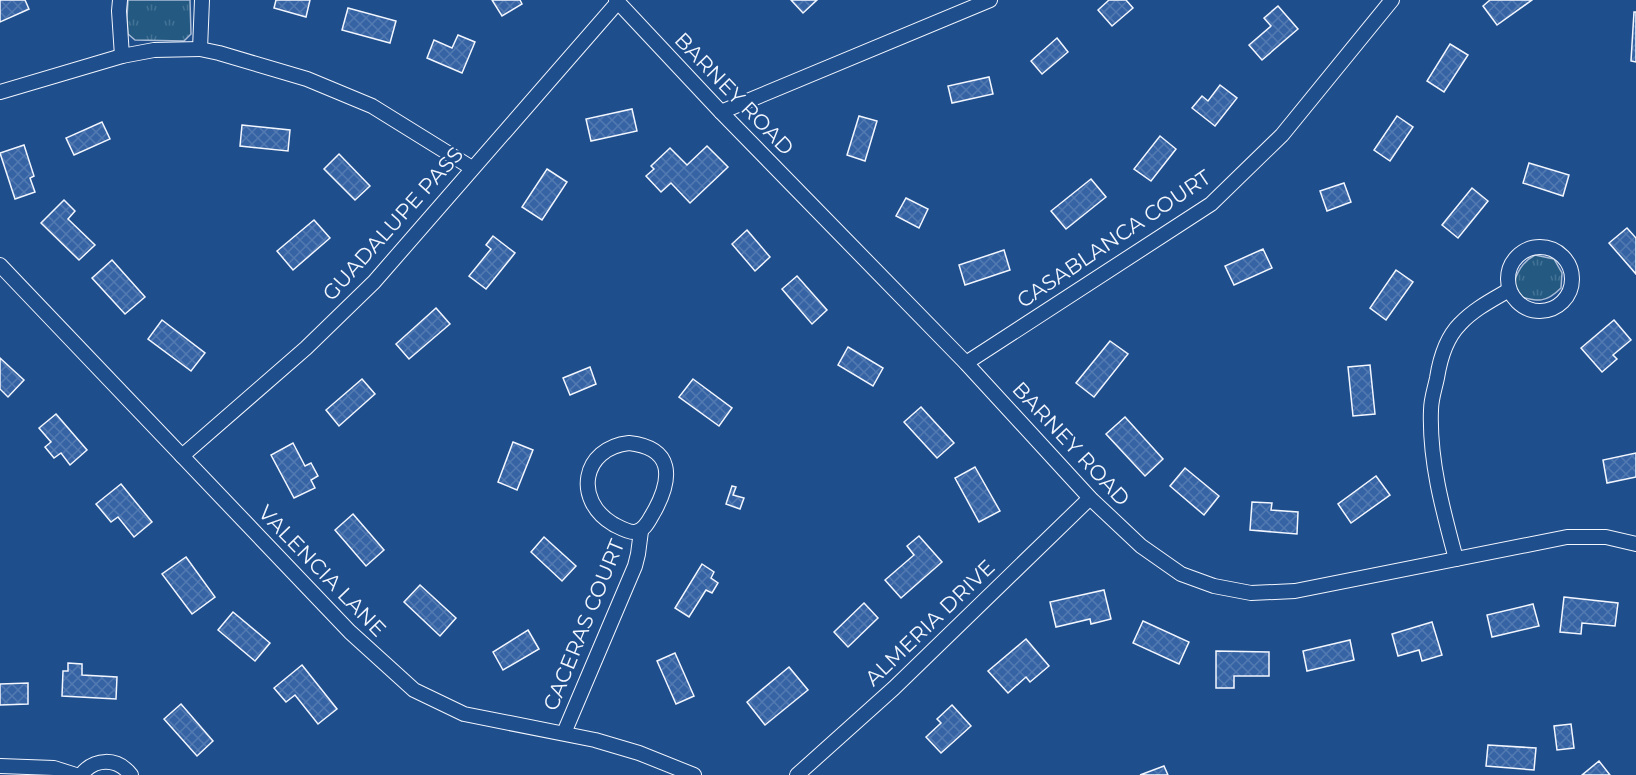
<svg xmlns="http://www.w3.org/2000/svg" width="1636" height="775" font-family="Montserrat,sans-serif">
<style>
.grass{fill:url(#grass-tufts);stroke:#a8bbd7;stroke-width:1.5}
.building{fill:url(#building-cross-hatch);stroke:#f2f6ff;stroke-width:1.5}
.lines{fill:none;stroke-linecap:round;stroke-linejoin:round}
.street-casing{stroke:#f2f6ff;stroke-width:16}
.street{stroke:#1f4e8c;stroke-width:14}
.labels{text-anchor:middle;stroke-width:4.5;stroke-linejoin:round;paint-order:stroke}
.street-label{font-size:21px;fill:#f2f6ff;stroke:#1f4e8c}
</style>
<defs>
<pattern id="grass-tufts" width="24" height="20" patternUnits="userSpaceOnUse" patternTransform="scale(1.5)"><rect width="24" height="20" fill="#245a82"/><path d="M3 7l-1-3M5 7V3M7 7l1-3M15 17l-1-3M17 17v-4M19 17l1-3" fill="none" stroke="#447295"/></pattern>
<pattern id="building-cross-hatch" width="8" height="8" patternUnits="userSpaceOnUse" patternTransform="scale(1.5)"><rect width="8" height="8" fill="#3563a3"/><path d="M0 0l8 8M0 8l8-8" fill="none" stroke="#537ab1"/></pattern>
</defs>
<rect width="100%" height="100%" fill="#1f4e8c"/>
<g class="grass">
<polygon points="128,0 190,0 191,34 184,41 135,40 128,34 127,17"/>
<path d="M1535 255 1554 259 1562 273 1561 288C1546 303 1538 302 1518 296L1513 286C1517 272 1522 262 1535 255Z"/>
</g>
<g class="building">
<polygon points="0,0 25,0 29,9 0,22"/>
<polygon points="276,0 310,0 306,17 274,8"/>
<polygon points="492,0 520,0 522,4 502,16"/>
<polygon points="791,0 817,0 803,13"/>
<polygon points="1109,0 1126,0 1133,8 1112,26 1098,10"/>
<polygon points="1490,0 1532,0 1497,25 1483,6"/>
<polygon points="1278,6 1298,29 1262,60 1249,45 1271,26 1264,18"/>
<polygon points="348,8 396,21 390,43 342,30"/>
<polygon points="1634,12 1636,12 1636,62 1631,61"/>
<polygon points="458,35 475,42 462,73 427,58 434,40 452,48"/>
<polygon points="1057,38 1068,52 1042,74 1031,61"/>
<polygon points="1450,44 1468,55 1444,92 1427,81"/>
<polygon points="989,77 993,94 952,103 948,86"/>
<polygon points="1220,85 1237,98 1215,126 1192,108 1202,96 1208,101"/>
<polygon points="632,109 637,131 591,141 586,119"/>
<polygon points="859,116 877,121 865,161 847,155"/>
<polygon points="1397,116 1413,127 1390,161 1374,150"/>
<polygon points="102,122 110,139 74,155 66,138"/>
<polygon points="242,125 290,130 288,151 240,146"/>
<polygon points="1160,136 1176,149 1151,181 1134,169"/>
<polygon points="24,145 34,176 30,178 35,192 15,199 0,153"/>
<polygon points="707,146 728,167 690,203 671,183 661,192 646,176 654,169 651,166 670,148 687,165"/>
<polygon points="339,154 370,186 355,200 324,169"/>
<polygon points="1529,163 1569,175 1563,196 1523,183"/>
<polygon points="547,169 567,182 542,220 522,207"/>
<polygon points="1091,179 1106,197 1066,229 1051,211"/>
<polygon points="1344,183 1351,202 1327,211 1320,191"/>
<polygon points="1472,188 1488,201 1458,238 1442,225"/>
<polygon points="906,198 928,209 919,228 896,216"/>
<polygon points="64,200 75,211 68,219 95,245 79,260 41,223"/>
<polygon points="314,220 330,238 293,270 277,251"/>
<polygon points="1627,228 1636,238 1636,274 1609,243"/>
<polygon points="747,230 770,257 755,271 732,244"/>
<polygon points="493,236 515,253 486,289 469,276 491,249 486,245"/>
<polygon points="1263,249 1272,268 1234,285 1225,266"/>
<polygon points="1004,250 1010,270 965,285 959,265"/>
<polygon points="112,260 145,297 125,314 92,278"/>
<polygon points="1396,270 1413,282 1386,320 1370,308"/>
<polygon points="797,276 827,310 812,324 782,289"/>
<polygon points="436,308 450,324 409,359 396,344"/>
<polygon points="162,320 205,353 191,371 148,339"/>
<polygon points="1614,320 1631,340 1613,355 1617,359 1602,372 1581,348"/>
<polygon points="1110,341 1128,354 1094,397 1076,383"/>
<polygon points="848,347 883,368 873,386 838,365"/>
<polygon points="0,358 24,380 8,397 0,389"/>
<polygon points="1370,365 1375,414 1353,416 1348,367"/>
<polygon points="590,367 596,384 570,395 563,378"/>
<polygon points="362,379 375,394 339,426 326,410"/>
<polygon points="693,379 732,408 719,426 679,397"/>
<polygon points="921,407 954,443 937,458 904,422"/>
<polygon points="56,414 87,450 70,465 61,453 54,458 45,447 51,442 39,428"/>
<polygon points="1125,417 1163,459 1145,476 1106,434"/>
<polygon points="513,442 533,450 517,490 498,482"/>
<polygon points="293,443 305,466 311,463 318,476 311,480 315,488 294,498 271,455"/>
<polygon points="1636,453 1636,477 1607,483 1603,460"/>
<polygon points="975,467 1000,511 979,522 955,478"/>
<polygon points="1185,468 1219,496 1204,515 1170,486"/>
<polygon points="1376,476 1390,495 1351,523 1338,504"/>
<polygon points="121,484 152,522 134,537 118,517 111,522 96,504"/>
<polygon points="732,486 736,487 733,495 744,498 740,509 726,504"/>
<polygon points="1252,502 1272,503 1271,510 1298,512 1297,534 1250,530"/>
<polygon points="353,514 384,550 366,566 335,530"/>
<polygon points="919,536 942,562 901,598 885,580 914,555 907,546"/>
<polygon points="544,537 576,566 562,581 531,552"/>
<polygon points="186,557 215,597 192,614 162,574"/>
<polygon points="702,564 714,572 711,578 718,583 712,593 706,590 689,617 675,608"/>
<polygon points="420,585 456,618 440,636 404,602"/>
<polygon points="1104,590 1111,619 1091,624 1090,619 1056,627 1050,602"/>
<polygon points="1564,597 1618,603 1615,626 1582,623 1581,634 1560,632"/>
<polygon points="864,603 878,618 848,647 834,632"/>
<polygon points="1533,604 1539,626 1492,637 1487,615"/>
<polygon points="233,612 270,643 255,661 218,630"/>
<polygon points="1143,621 1189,642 1179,664 1133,643"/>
<polygon points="1432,622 1442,655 1422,661 1419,650 1398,656 1392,634"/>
<polygon points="528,630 539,649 503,670 493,652"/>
<polygon points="1026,639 1049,666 1030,682 1026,677 1008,693 988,671"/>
<polygon points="1350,640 1354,660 1307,671 1303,651"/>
<polygon points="1216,651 1269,652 1269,676 1234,676 1234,688 1216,688"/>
<polygon points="675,653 694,696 676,704 657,661"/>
<polygon points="68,663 82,664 82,675 117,677 116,699 62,696 63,671 68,671"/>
<polygon points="302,665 337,709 318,724 295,695 286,702 274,688"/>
<polygon points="789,667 808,690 765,725 747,702"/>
<polygon points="28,683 28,704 0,705 0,684"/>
<polygon points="181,704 213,741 197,756 164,719"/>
<polygon points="952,705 971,726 941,753 926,737 941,723 937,719"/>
<polygon points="1571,724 1574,748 1557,750 1554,726"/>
<polygon points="1488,745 1536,748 1534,770 1486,766"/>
<polygon points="1599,761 1610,775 1582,775"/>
<polygon points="1164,766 1168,775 1140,775"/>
</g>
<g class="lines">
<defs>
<g id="street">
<polyline points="120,0 119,11 122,56"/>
<polyline points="202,0 200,49 219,53 307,79 372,106 472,168"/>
<polyline points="616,0 721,112 966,363 1090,498 1141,546 1181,574 1214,586 1251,593 1295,591 1567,537 1606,537 1636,544"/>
<polyline points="0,92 122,56 154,50 200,49"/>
<polyline points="721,112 990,0"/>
<circle cx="1540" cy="279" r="32"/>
<polyline points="0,265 350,632 414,690 464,714 595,740 639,753 694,775"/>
<polyline points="966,363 1211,204 1282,135 1392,0"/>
<path d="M629 443C674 448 672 478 655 510 650 518 645 532 634 532 627 532 619 527 613 524 573 500 582 448 629 443Z"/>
<polyline points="182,456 306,348 374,282 618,2"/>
<path d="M1456 559C1443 511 1429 460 1431 410 1431 399 1435 388 1437 378 1440 359 1447 337 1460 324 1474 309 1492 300 1509 290"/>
<polyline points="564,733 635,566 638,554 641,531"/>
<polyline points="0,766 54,768 76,775"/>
<path d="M81 775C94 758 117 757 131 775"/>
<polyline points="797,775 894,688 1090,498"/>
</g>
</defs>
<use href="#street" class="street-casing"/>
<use href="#street" class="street"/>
</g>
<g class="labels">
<g class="street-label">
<text transform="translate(734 94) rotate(46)" y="7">BARNEY ROAD</text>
<text transform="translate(393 224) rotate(-48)" y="7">GUADALUPE PASS</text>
<text transform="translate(1114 239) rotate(-34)" y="7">CASABLANCA COURT</text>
<text transform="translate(1071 444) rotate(47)" y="7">BARNEY ROAD</text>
<text transform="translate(322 571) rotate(46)" y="7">VALENCIA LANE</text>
<text transform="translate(930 623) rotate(-44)" y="7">ALMERIA DRIVE</text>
<text transform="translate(584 625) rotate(-68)" y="7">CACERAS COURT</text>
</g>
</g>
</svg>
